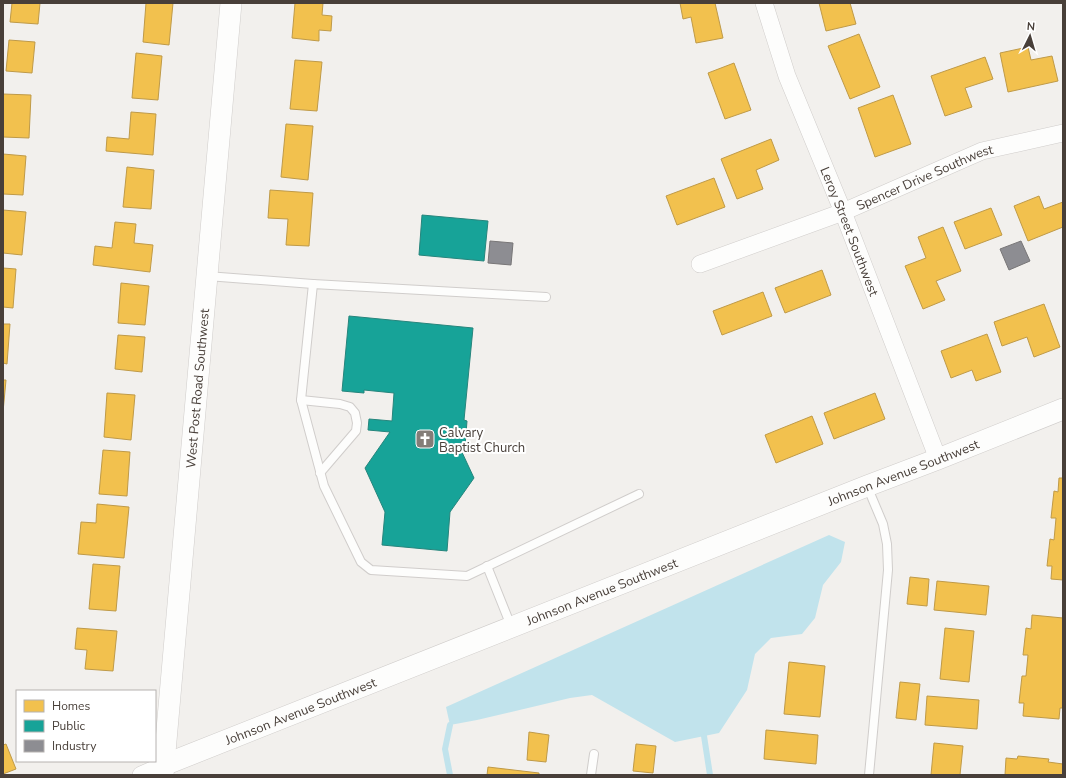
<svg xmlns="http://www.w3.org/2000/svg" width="1066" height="778" font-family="'Nunito Sans',sans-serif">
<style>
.water{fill:#c1e3ec}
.homes{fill:#f2c14e;stroke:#bf9a48}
.public{fill:#17a398;stroke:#26857c}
.industry{fill:#8d8d92;stroke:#787677}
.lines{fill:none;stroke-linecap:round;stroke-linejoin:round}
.stream{stroke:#c1e3ec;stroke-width:6}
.service-casing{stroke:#d0cdcb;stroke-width:10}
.minor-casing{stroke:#d0cdcb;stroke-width:18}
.tertiary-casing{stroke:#d0cdcb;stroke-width:22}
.service{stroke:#fdfdfc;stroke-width:8}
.minor{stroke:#fdfdfc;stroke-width:17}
.tertiary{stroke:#fdfdfc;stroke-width:21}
.labels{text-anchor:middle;stroke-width:4;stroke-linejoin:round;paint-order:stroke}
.street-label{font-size:13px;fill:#483f39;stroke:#fff}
.poi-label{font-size:13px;fill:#483f39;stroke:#fff;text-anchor:start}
</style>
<rect width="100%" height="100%" fill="#f2f0ed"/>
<polygon class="water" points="829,535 845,542 841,562 823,585 815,618 802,634 771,638 755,654 747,690 719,733 675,742 592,695 570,698 477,720 450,725 446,707"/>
<g class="homes">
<polygon points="12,3 40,3 38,24 10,22"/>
<polygon points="146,3 173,3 169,45 143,42"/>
<polygon points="295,3 323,3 322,15 332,16 331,31 319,30 319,41 292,38"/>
<polygon points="680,3 715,3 723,38 696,43 691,17 683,19"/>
<polygon points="819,3 850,3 856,24 826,31"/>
<polygon points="859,34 880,87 850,99 828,46"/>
<polygon points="9,40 35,42 32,73 6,71"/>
<polygon points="1028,47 1031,60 1052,56 1058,81 1008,92 1000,53"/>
<polygon points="136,53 162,56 158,100 132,98"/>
<polygon points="985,57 993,79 965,88 972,107 945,116 931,76"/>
<polygon points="295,60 322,62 317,111 290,109"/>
<polygon points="734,63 751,110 725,119 708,73"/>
<polygon points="3,94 31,95 29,138 3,137"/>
<polygon points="893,95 911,144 875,157 858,108"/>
<polygon points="131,112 156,114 153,155 106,151 107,137 129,139"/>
<polygon points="286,124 313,126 308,180 281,177"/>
<polygon points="771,139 779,160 756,170 763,189 737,199 721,159"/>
<polygon points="3,154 26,156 23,195 3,194"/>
<polygon points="127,167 154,170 151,209 123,207"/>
<polygon points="714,178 725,207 677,225 666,196"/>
<polygon points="270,190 313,193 309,246 286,245 288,219 268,218"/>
<polygon points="1039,196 1044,209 1063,202 1063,227 1028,241 1014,206"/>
<polygon points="991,208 1002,235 965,249 954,222"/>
<polygon points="3,210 26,212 22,255 3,253"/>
<polygon points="115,222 136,224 134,243 153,245 150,272 93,265 95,246 112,248"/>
<polygon points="943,227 961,271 936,281 945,300 923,309 905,266 926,258 918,237"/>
<polygon points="3,268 16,269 13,308 3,307"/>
<polygon points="822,270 831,295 785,313 775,288"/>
<polygon points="121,283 149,286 145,325 118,323"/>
<polygon points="763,292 772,316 722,335 713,311"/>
<polygon points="1044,304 1060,347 1034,357 1027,337 1002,346 994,322"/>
<polygon points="3,324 10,324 7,364 3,363"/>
<polygon points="987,334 1001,372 976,381 972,370 951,378 941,351"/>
<polygon points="118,335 145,337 142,372 115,369"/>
<polygon points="3,380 6,380 3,412"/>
<polygon points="107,393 135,395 131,440 104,437"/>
<polygon points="875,393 885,419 834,439 824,413"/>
<polygon points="812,416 823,444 776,463 765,435"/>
<polygon points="103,450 130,452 127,496 99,494"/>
<polygon points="1059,478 1063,478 1063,580 1051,579 1052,566 1047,566 1050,539 1054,540 1056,518 1051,518 1054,491 1058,492"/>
<polygon points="97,504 129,507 124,558 78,554 81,522 96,523"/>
<polygon points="93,564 120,566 116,611 89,609"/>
<polygon points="910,577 929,579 927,606 907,604"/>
<polygon points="937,581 989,586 986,615 934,610"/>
<polygon points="1032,615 1063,618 1063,708 1060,708 1059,719 1023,716 1024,703 1019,703 1022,676 1026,676 1028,655 1023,655 1026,628 1031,629"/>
<polygon points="77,628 117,631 113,671 85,669 87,650 75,649"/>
<polygon points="945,628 974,631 969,682 940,679"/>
<polygon points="789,662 825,666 820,717 784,714"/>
<polygon points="900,682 920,684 916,720 896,718"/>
<polygon points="927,696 979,700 977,729 925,725"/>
<polygon points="766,730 818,735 816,764 764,759"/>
<polygon points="529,732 549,735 546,762 527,760"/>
<polygon points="934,743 963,746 960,775 931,775"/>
<polygon points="6,744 16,769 3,774 3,745"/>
<polygon points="636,744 656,746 653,773 633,771"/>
<polygon points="1018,756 1049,759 1048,762 1063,764 1063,775 1005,775 1006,758 1017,759"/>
<polygon points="488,767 539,773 539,775 487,775"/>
</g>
<g class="public">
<polygon points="422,215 488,221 484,261 419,255"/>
<polygon points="349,316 473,328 464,420 467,421 465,446 460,448 474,478 450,512 447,551 382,545 385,512 365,468 390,432 368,430 369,419 392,421 394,393 364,390 364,393 342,391"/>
</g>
<g class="industry">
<polygon points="490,241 513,243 511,265 488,263"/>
<polygon points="1021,241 1030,261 1009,270 1000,249"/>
</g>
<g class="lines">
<g class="stream">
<polyline points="704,736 710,775"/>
<polyline points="450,775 445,749 450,725"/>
</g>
<defs>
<g id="service">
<polyline points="207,276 313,284"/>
<polyline points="546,297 313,284 301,400 324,486 361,562 371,570 467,576 639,494"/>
<polyline points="301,400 340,404 350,407 355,413 357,423 356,431 320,473"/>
<polyline points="867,486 883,524 887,544 888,570 869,775"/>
<polyline points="487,566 511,626"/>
<polyline points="591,775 594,754"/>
</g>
<g id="minor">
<path id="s1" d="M764 3 787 76 843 212 938 459"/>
<path id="s2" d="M700 264 843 212 982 151 1063 133"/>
<polyline points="141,775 164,765"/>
</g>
<g id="tertiary">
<path id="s3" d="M164 765 867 486 938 459 1063 409"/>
<path id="s4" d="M163 775 231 3"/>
</g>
</defs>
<use href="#service" class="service-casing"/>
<use href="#minor" class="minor-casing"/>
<use href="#tertiary" class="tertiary-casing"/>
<use href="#service" class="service"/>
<use href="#minor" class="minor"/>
<use href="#tertiary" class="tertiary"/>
</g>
<defs>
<symbol id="church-square" viewBox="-11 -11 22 22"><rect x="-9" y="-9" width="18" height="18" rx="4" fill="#847d78" stroke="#fff"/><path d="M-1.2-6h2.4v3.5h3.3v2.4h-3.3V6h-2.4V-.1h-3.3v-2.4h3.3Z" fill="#fff"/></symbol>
</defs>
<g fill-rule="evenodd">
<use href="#church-square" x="414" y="428" width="22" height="22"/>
</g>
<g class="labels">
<g class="street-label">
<text dy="5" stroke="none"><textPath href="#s2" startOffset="241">Spencer Drive Southwest</textPath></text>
<text dy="5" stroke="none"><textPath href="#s1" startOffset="244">Leroy Street Southwest</textPath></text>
<text dy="5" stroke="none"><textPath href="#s4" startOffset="388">West Post Road Southwest</textPath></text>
<text dy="5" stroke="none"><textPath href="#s3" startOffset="795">Johnson Avenue Southwest</textPath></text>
<text dy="5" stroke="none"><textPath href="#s3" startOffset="471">Johnson Avenue Southwest</textPath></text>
<text dy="5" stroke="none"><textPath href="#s3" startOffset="147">Johnson Avenue Southwest</textPath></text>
</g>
<g class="poi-label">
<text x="439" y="437">Calvary<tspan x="439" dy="15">Baptist Church</tspan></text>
</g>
</g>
<rect width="1066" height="778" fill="none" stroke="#483f39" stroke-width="8"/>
<rect x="16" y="690" width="140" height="72" fill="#ffffff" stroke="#b6b2b0"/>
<rect x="24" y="700" width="20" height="12" fill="#f2c14e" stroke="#b6b2b0"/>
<text x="52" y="710" font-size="12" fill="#483f39">Homes</text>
<rect x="24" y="720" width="20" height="12" fill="#17a398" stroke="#b6b2b0"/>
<text x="52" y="730" font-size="12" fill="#483f39">Public</text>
<rect x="24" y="740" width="20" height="12" fill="#8d8d92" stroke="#b6b2b0"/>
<text x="52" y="750" font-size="12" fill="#483f39">Industry</text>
<g transform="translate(1030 36) rotate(5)" stroke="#ffffff" stroke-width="3" paint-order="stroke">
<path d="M0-3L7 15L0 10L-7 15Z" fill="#483f39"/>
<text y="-6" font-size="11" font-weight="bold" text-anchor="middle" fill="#483f39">N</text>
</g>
</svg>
